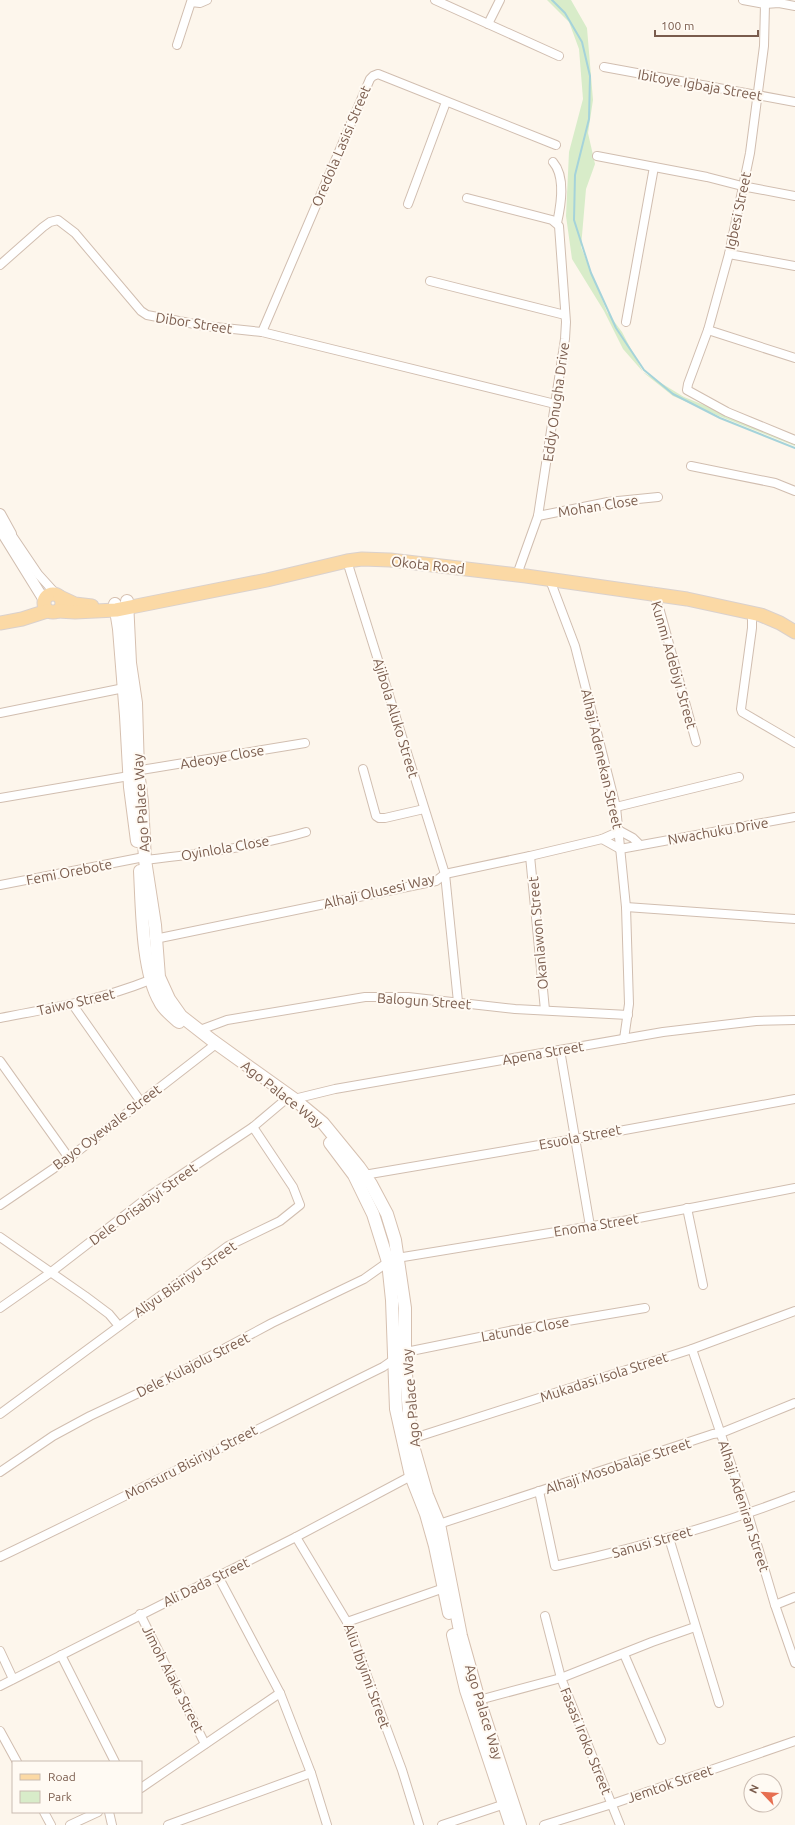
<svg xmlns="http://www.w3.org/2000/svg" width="795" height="1825" font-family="Ubuntu,sans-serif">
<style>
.green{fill:#d8ecc9}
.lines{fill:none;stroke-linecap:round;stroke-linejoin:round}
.stream{stroke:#a5d3da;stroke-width:2}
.minor-casing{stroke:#d1beb0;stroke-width:10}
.tertiary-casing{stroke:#d1beb0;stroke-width:12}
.secondary-casing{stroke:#d6c0b0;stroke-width:14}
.primary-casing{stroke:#dad1cd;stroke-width:15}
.minor{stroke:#fff;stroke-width:8}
.tertiary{stroke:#fff;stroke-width:10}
.secondary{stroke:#fff;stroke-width:12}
.primary{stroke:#fbd9a5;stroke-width:13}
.labels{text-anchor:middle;stroke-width:4;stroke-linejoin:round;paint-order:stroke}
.street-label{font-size:14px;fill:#7a5c4d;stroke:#fffaf3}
</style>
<rect width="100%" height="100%" fill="#fdf6ec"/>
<polygon class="green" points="547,0 571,0 587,28 593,100 588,133 595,164 586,189 581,247 607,312 622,332 643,372 684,397 781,436 795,439 795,446 719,416 673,396 644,373 623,349 604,311 572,259 566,216 569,152 583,99 579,49 569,22"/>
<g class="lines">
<polyline class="stream" points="552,0 565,13 582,42 590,76 589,119 575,175 574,220 591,273 616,328 644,370 673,394 720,418 795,448"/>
<defs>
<g id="minor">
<polyline points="435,0 559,56"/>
<polyline points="743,0 765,4 764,46 750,153 729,254 708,330 688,384 687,390 727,412 795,440"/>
<polyline points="765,4 779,3 795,6"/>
<polyline points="488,24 500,0"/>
<polyline points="177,45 191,2 200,3 207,0"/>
<polyline points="604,67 795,102"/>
<polyline points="597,156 707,177 742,186 795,196"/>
<path d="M553 162C566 177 561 205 557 223"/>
<polyline points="467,198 552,220 559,226 566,322 565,339 538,516 519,569"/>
<polyline points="408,204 446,102"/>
<polyline points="729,254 795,266"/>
<polyline points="0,265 43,227 50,222 58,220 75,233 141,311 147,315 205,326 262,332 555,404"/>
<polyline points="430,281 565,315"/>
<polyline points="626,322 654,167"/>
<polyline points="708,330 795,358"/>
<polyline points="262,332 370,79 373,76 378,74 556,145"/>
<polyline points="691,466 775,483 795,491"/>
<polyline points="538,516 608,502 658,497"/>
<polyline points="11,534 38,574 57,595"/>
<polyline points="347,561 445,874 458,1002"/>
<polyline points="550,580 575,646 616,807 626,907 629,1004 624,1039"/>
<polyline points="653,592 660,611 696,742"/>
<polyline points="752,612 752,628 741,709 742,712 795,743"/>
<polyline points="0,713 124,688"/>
<polyline points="363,769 376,816 379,818 385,818 424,809"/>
<polyline points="135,771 305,743"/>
<polyline points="0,798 129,776"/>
<polyline points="616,807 739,777"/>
<polyline points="620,831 633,838 640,845"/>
<polyline points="602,839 620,849"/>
<polyline points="620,849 795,817"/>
<polyline points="530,856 545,1010"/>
<path d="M145 860C198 854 254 847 306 832"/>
<polyline points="0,885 139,858"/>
<polyline points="626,907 795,919"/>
<polyline points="155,939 436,881 445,874 530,856 602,839 620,831"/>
<polyline points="73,1005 141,1102"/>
<path d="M0 1018C53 1008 100 1000 150 980"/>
<polyline points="200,1030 227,1020 365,997 408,997 515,1009 628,1015"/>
<polyline points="560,1050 590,1226"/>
<polyline points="0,1061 69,1158"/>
<polyline points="294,1099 335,1089 663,1032 756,1021 795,1020"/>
<polyline points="364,1175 575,1139 795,1099"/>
<polyline points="0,1205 69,1158 212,1047"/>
<polyline points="687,1208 703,1285"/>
<polyline points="0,1237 85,1296 109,1314 119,1326"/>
<polyline points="397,1258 623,1221 795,1188"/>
<polyline points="0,1308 50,1273 151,1195 253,1127 285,1100"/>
<polyline points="692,1349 748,1514 775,1605 795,1663"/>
<polyline points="406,1352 514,1330 645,1308"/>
<polyline points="0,1414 228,1246 280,1221 300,1205 293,1187 253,1127"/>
<polyline points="411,1439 692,1349 795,1311"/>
<polyline points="0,1472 53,1436 90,1416 162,1382 272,1323 364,1279 388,1262"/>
<path d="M539 1491 555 1566C637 1548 717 1526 795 1496"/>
<polyline points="439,1524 713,1434 721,1433 795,1403"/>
<polyline points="296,1537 347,1622 402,1770 419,1825"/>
<polyline points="669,1538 719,1703"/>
<path d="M0 1557C128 1496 255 1430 383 1367L393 1360"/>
<polyline points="218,1576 280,1693 311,1773 327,1825"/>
<polyline points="775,1605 795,1597"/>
<polyline points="140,1614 205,1744"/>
<polyline points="545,1616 561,1678 620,1825"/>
<polyline points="347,1622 444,1588"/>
<polyline points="0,1651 13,1679"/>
<polyline points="624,1654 661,1740"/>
<polyline points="61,1655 115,1762"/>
<polyline points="0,1686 296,1537 411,1476"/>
<polyline points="479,1700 561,1678 652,1642 695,1627"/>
<polyline points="0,1731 17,1762"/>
<polyline points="141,1788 280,1693"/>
<polyline points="44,1812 51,1825"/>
<polyline points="109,1812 112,1825"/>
<polyline points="70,1825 98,1812"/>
<polyline points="168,1825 311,1773"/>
<polyline points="442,1825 505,1804"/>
<polyline points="544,1825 612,1804 795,1741"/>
</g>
<g id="tertiary">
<polyline points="0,514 11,534"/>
<polyline points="0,529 44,600"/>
</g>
<g id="secondary">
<polyline points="127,601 130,663 136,703 138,771 142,802 145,860 155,925 159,977 169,999 181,1016 213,1041 294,1099 323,1123 359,1167 371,1184 387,1214 395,1240 405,1308 405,1361 411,1439 427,1495 439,1524 461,1636 479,1700 520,1825"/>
<polyline points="115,604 119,629 126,716 130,787 137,841"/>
<path d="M140 871C142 908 142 972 160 1002 164 1010 172 1016 179 1022"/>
<polyline points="330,1143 354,1175 373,1214 388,1262 392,1300 396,1409 411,1476 426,1514 435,1546 449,1613"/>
<polyline points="453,1635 466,1690 511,1825"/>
</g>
<g id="primary">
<circle cx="53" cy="603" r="9"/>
<polyline points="60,597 75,604 92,606"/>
<polyline points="58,611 75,612 116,610 267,580 347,561 362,559 390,560 526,576 687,599 761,615 780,623 795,632"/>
<polyline points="0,623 22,619 47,611"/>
</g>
</defs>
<use href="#minor" class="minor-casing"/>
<use href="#tertiary" class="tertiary-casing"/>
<use href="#secondary" class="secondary-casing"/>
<use href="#primary" class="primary-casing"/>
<use href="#minor" class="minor"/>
<use href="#tertiary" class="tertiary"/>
<use href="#secondary" class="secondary"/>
<use href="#primary" class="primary"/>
</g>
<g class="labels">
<g class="street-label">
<text transform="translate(700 85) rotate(10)" y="5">Ibitoye Igbaja Street</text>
<text transform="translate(341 146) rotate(-67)" y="5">Oredola Lasisi Street</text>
<text transform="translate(738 211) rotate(-78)" y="5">Igbesi Street</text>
<text transform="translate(194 323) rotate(9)" y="5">Dibor Street</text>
<text transform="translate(556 402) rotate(-82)" y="5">Eddy Onugha Drive</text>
<text transform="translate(598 506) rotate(-9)" y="5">Mohan Close</text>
<text transform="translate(428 565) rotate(6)" y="5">Okota Road</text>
<text transform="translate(674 665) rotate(74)" y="5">Kunmi Adebiyi Street</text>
<text transform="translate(396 718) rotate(73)" y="5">Ajibola Aluko Street</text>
<text transform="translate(222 757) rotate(-10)" y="5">Adeoye Close</text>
<text transform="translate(602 759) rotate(77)" y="5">Alhaji Adenekan Street</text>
<text transform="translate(141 803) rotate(-94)" y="5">Ago Palace Way</text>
<text transform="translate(718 831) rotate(-10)" y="5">Nwachuku Drive</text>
<text transform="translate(225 848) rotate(-10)" y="5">Oyinlola Close</text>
<text transform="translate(69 872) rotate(-11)" y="5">Femi Orebote</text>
<text transform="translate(379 891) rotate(-13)" y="5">Alhaji Olusesi Way</text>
<text transform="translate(538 933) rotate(-95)" y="5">Okanlawon Street</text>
<text transform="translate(424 1001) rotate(4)" y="5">Balogun Street</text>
<text transform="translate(76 1002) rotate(-13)" y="5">Taiwo Street</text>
<text transform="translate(543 1053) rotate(-10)" y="5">Apena Street</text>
<text transform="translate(282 1094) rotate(38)" y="5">Ago Palace Way</text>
<text transform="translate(107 1127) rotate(-37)" y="5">Bayo Oyewale Street</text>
<text transform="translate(580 1137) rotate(-11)" y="5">Esuola Street</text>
<text transform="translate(143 1204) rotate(-36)" y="5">Dele Orisabiyi Street</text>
<text transform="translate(596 1225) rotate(-9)" y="5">Enoma Street</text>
<text transform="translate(185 1279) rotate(-35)" y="5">Aliyu Bisiriyu Street</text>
<text transform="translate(525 1329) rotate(-10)" y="5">Latunde Close</text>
<text transform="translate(193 1365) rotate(-27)" y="5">Dele Kulajolu Street</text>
<text transform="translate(604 1377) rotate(-18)" y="5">Mukadasi Isola Street</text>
<text transform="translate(411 1398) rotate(-95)" y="5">Ago Palace Way</text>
<text transform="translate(191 1462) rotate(-27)" y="5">Monsuru Bisiriyu Street</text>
<text transform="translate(618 1466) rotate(-18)" y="5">Alhaji Mosobalaje Street</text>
<text transform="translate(744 1506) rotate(72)" y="5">Alhaji Adeniran Street</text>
<text transform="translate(652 1542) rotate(-16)" y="5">Sanusi Street</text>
<text transform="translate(206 1582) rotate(-26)" y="5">Ali Dada Street</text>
<text transform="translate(367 1676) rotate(70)" y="5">Aliu Ibiyimi Street</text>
<text transform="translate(173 1679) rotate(63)" y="5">Jimoh Alaka Street</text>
<text transform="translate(484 1712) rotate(73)" y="5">Ago Palace Way</text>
<text transform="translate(586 1741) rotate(68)" y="5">Fasasi Iroko Street</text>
<text transform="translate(670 1784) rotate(-19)" y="5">Jemtok Street</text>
</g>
</g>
<rect x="12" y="1761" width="130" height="52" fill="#fffaf3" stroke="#cabbb1"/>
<rect x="20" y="1774" width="20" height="6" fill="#fbd9a5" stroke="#cabbb1"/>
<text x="48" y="1781" font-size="12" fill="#7a5c4d">Road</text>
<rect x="20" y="1791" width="20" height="12" fill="#d8ecc9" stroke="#cabbb1"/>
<text x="48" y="1801" font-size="12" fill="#7a5c4d">Park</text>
<g transform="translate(763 1793) rotate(295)"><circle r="19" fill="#fffaf3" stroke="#cabbb1"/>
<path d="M0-3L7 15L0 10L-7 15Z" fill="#e76f51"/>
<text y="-6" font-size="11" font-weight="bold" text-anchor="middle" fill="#7a5c4d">N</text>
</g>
<path d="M655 30v6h103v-6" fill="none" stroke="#7a5c4d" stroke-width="2"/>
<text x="661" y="30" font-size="12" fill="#7a5c4d" stroke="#fffaf3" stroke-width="3" paint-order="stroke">100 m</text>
</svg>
